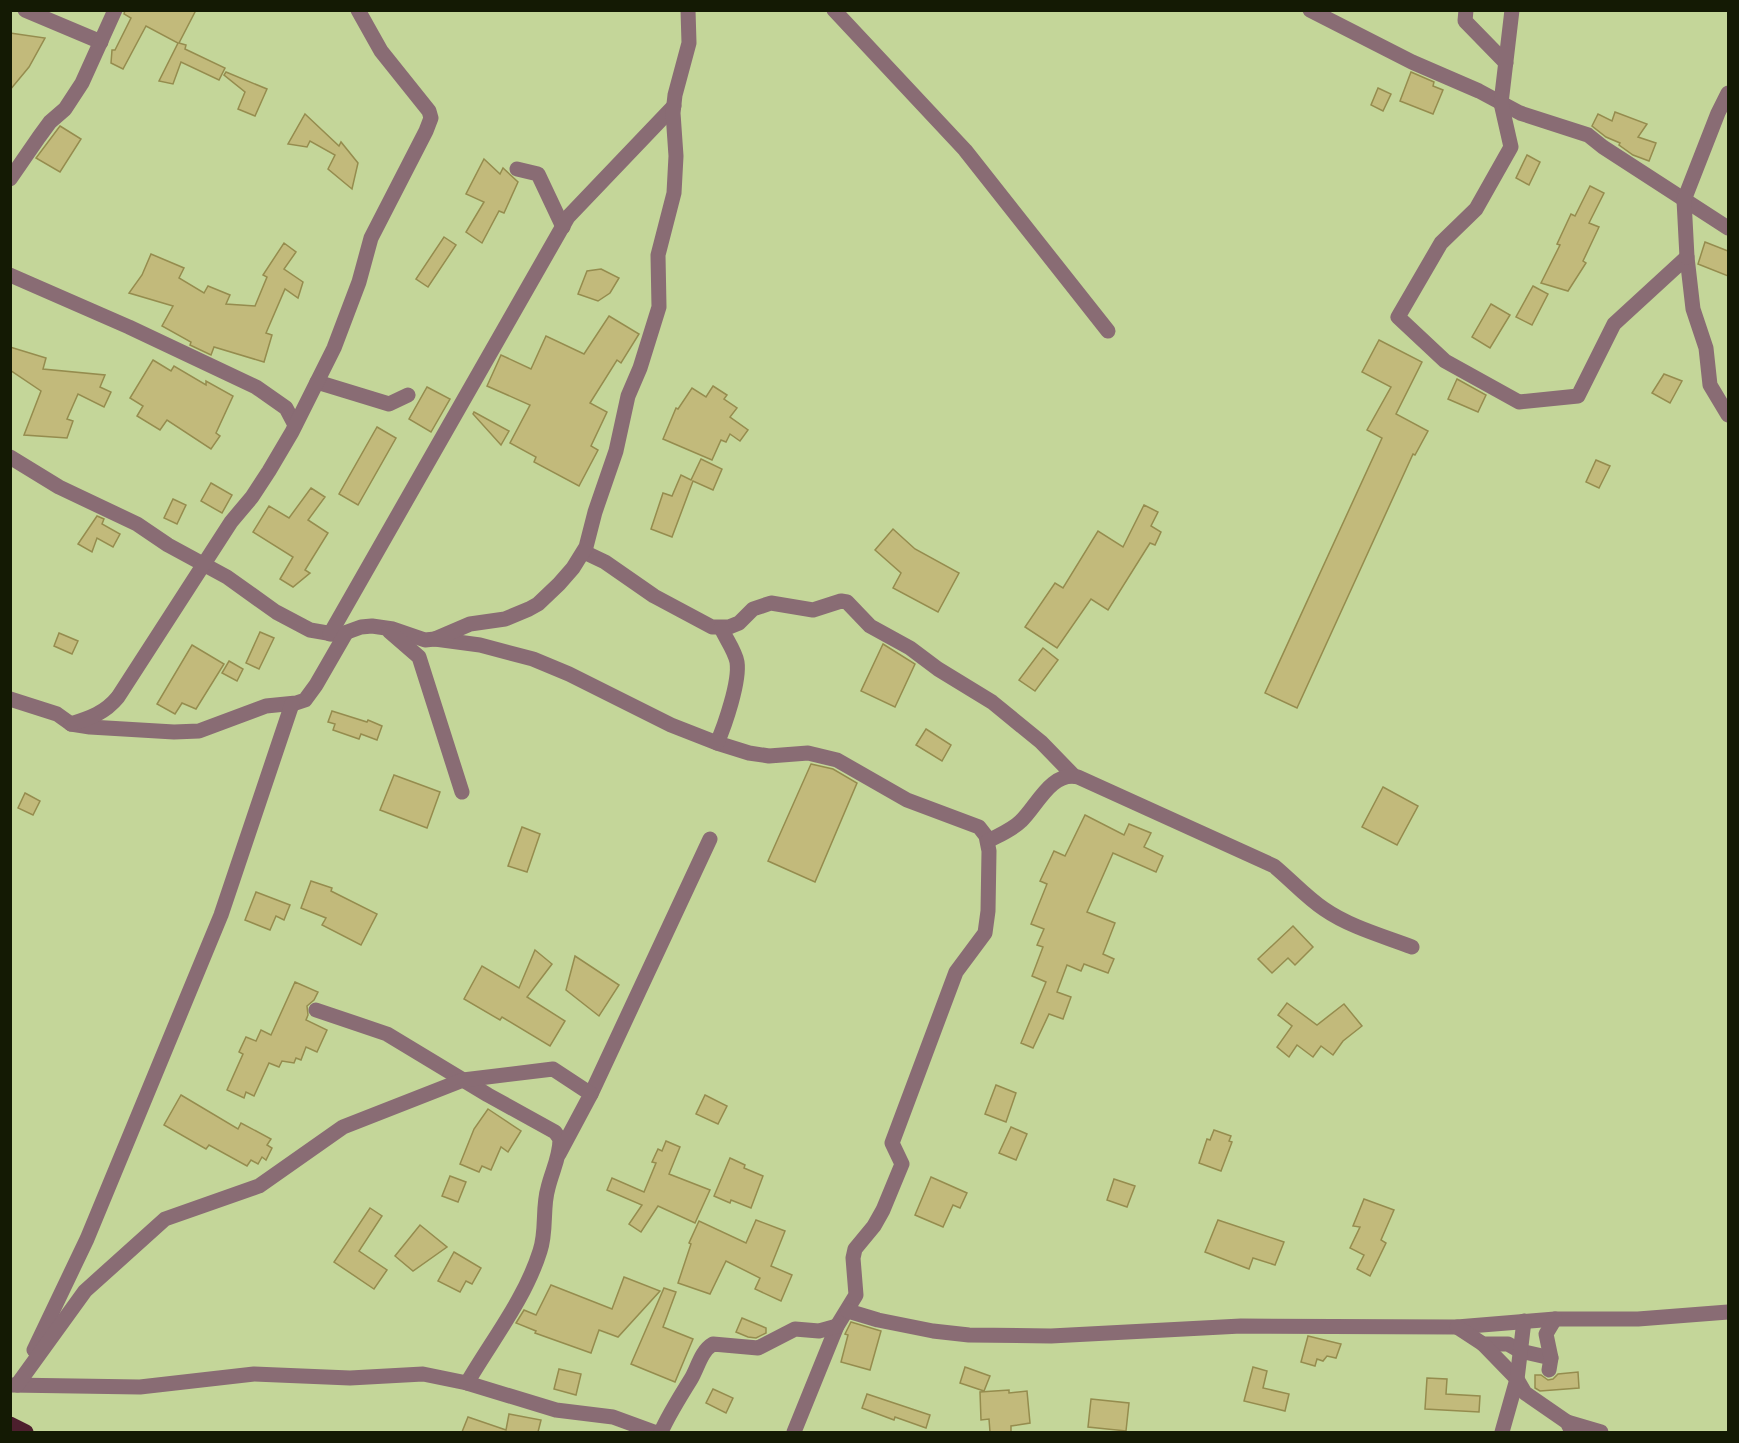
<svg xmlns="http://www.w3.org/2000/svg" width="1739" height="1443" font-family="Georgia,serif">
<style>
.building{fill:#c2ba7b;stroke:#958c4e;stroke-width:1.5}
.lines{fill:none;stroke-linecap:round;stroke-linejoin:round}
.minor{stroke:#896c74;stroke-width:15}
.major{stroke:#4c1f2d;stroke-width:15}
</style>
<rect width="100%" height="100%" fill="#c4d699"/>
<g class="building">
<polygon points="125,10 196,10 179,43 186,45 185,49 225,68 219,80 181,62 173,84 159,81 178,43 146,26 123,69 111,63 112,50 115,50 131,18 124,14"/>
<polygon points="10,33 45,38 29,67 10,90"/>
<polygon points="226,72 267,89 255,116 238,109 245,92 224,75"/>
<polygon points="1411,72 1434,82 1433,86 1443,90 1433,114 1400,101"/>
<polygon points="1378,88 1391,94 1383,111 1371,105"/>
<polygon points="1615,112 1647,124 1638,137 1656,143 1649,161 1633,155 1619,145 1620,143 1606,137 1592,126 1598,114 1612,121"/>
<polygon points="305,114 339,146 341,142 358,163 352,189 328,169 335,155 310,141 307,147 288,144"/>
<polygon points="60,126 81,139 60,172 36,158"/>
<polygon points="1527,155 1540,162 1529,185 1516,178"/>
<polygon points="484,159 500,174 503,168 518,182 504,213 499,211 482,243 466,232 484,202 466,194"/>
<polygon points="1590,186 1604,193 1589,223 1599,227 1583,261 1586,263 1568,291 1541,283 1560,245 1557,244 1571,214 1575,216"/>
<polygon points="444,237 456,245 428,287 416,279"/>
<polygon points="1705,242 1728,251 1728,276 1698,264"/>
<polygon points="284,243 296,252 284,269 303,282 298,298 285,289 266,333 272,335 264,362 214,347 211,355 190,345 191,342 162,326 173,306 129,293 142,275 151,254 184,268 179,278 204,293 208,286 230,295 226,304 255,306 267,277 263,275"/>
<polygon points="601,269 619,278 610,293 598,301 578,294 587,271"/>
<polygon points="1533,286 1548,294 1532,325 1516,317"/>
<polygon points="1491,304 1510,315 1490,348 1472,337"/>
<polygon points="609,316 639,334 621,363 617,360 590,403 607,412 591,446 598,450 579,486 534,462 536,457 510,443 530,405 487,386 501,355 531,369 546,336 584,354"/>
<polygon points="1379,340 1422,362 1396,414 1428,431 1415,455 1413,454 1297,708 1265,693 1382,438 1367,430 1391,387 1362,372"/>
<polygon points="10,347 46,358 43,369 105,375 100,387 111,392 104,407 78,394 67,419 73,421 67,438 24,435 41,391 10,370"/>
<polygon points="153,360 171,371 174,366 206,385 206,381 233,396 216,433 220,436 211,449 167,420 160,430 137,416 143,406 130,398"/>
<polygon points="1664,374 1682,381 1670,403 1652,393"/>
<polygon points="1457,379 1486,395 1478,412 1448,399"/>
<polygon points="713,386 727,395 724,399 737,408 730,417 748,430 740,441 730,434 726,442 721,440 712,460 663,439 676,408 678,409 692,388 706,397"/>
<polygon points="427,387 450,399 431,432 409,419"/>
<polygon points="474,412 509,431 501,445 473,414"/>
<polygon points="377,427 396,438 358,505 339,494"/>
<polygon points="701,459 722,469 713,490 693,481 672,537 651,529 663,493 672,496 681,475 691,480"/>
<polygon points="1596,460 1610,466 1599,488 1586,482"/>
<polygon points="211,483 232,495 222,513 201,501"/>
<polygon points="311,488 325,497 308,520 328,533 305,570 310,573 293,587 280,579 293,557 253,532 269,506 289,518"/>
<polygon points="173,499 186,505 177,524 164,518"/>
<polygon points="1144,505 1158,512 1151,526 1161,532 1155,545 1150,543 1108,610 1091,599 1057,648 1025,627 1055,583 1063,588 1098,531 1123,547"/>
<polygon points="97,516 104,519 102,524 120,534 113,547 97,538 92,552 78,544"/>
<polygon points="893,529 915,549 959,573 938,612 893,588 901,573 875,550"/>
<polygon points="260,632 274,638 259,669 246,663"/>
<polygon points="59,633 78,641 72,654 54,646"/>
<polygon points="883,644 915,664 895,707 861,691"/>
<polygon points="192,645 224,664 196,709 182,703 175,714 157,704"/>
<polygon points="1043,648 1058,660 1035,691 1019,680"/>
<polygon points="229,661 243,669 237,681 222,673"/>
<polygon points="332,711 367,722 368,720 382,726 377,740 361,734 359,739 333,730 335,724 328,722"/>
<polygon points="926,729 951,745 942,761 916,745"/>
<polygon points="811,764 833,769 857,783 815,882 768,861"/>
<polygon points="394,775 440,792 427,828 380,810"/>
<polygon points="1383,787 1418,806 1397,845 1362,827"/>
<polygon points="25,793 40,801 33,815 18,808"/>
<polygon points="1085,815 1124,835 1129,824 1151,833 1144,847 1163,856 1156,872 1113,853 1087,912 1115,923 1103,954 1114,959 1108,973 1084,964 1081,971 1067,965 1057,992 1071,997 1063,1019 1049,1014 1033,1048 1021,1043 1046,982 1032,976 1043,947 1037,945 1044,929 1031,924 1047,884 1040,881 1054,851 1065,856"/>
<polygon points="522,827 540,834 527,872 508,866"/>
<polygon points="311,881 332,888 331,891 377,914 361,945 322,925 326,918 301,908"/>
<polygon points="256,892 290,905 284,920 276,916 270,930 245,920"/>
<polygon points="1293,926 1313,947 1295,965 1288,958 1272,973 1258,959"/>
<polygon points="535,950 552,964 527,997 565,1021 550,1046 502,1017 500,1020 464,999 482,966 519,988"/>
<polygon points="575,956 619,985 599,1016 566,990"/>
<polygon points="295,982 318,992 314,1000 307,1006 308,1015 306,1020 327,1030 317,1052 306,1047 301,1060 296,1058 294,1063 282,1061 279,1067 269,1063 254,1096 246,1092 244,1098 227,1090 243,1054 239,1052 246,1037 256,1041 261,1030 271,1035"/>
<polygon points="1287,1003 1317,1025 1344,1004 1362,1026 1343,1041 1333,1055 1321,1046 1313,1057 1297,1045 1289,1057 1277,1047 1292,1026 1278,1015"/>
<polygon points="996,1085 1016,1093 1006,1122 985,1114"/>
<polygon points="181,1095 238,1129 241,1123 271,1139 267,1145 272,1148 266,1160 262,1157 258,1164 251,1160 247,1166 209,1145 206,1149 164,1125"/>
<polygon points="705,1095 727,1106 718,1124 696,1114"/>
<polygon points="488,1109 521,1131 508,1152 501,1147 491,1170 482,1166 479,1172 460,1164 474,1129"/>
<polygon points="1011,1127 1027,1134 1016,1160 999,1153"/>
<polygon points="1214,1130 1231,1136 1229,1141 1232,1142 1221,1171 1199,1163 1207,1139 1210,1140"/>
<polygon points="666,1141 680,1147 669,1174 710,1190 695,1223 658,1206 641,1232 629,1224 642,1205 607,1190 612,1178 644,1192 656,1163 652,1162 658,1149 662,1151"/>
<polygon points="730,1158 745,1165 744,1168 763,1176 751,1208 731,1200 730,1203 714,1196"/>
<polygon points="450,1176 466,1182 458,1202 442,1196"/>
<polygon points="931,1177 967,1193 960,1208 953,1205 943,1227 915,1215"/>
<polygon points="1114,1179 1135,1186 1127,1207 1107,1200"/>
<polygon points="1364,1199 1394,1210 1381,1240 1386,1243 1370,1276 1357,1269 1364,1255 1350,1248 1360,1227 1353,1226"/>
<polygon points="370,1208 382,1216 359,1251 387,1270 374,1289 334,1262"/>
<polygon points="756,1220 785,1231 771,1266 792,1275 781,1301 755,1289 760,1278 726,1261 710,1294 678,1283 691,1244 689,1243 699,1221 746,1243"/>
<polygon points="1218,1220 1284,1242 1275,1265 1253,1258 1249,1269 1205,1252"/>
<polygon points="420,1225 447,1247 413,1271 395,1256"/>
<polygon points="454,1252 481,1268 472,1284 466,1281 460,1292 438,1281"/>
<polygon points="624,1277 660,1291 618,1337 599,1330 591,1353 535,1333 536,1331 516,1323 524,1310 536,1315 551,1285 612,1309"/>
<polygon points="664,1288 676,1292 663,1327 693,1339 675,1382 631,1364"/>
<polygon points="742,1318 766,1328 766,1333 756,1338 748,1337 736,1332"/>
<polygon points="851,1322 881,1331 870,1370 841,1362 848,1335 845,1334"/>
<polygon points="1308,1336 1341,1344 1336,1358 1327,1356 1323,1361 1317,1359 1315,1366 1301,1362"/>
<polygon points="965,1367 990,1376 984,1391 960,1383"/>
<polygon points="1253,1367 1267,1371 1263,1388 1289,1394 1285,1411 1244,1401"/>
<polygon points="559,1369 581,1374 576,1395 554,1389"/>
<polygon points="1578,1372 1579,1388 1540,1391 1535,1388 1535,1375 1541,1375 1548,1380 1553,1379 1558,1374"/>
<polygon points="1427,1378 1447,1379 1446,1394 1480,1396 1479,1412 1425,1409"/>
<polygon points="713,1389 733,1398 726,1413 706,1403"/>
<polygon points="1009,1390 1009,1393 1027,1391 1030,1423 1011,1426 1011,1432 990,1432 989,1419 981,1420 980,1392"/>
<polygon points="867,1394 930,1415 926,1428 895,1417 894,1420 862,1408"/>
<polygon points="1091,1399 1129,1403 1126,1431 1088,1427"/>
<polygon points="509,1414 541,1420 538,1432 462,1432 468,1417 506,1430"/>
</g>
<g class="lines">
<g class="minor">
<polyline points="25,10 101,42"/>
<polyline points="834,10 965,150 1108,331"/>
<polyline points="1310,10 1412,62 1479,91 1520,113 1588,135 1603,147 1728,228"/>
<polyline points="1466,10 1465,21 1506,63"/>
<polyline points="1512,10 1501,103 1511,147 1476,209 1441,243 1398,317 1445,361 1519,402 1578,396 1614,324 1687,257 1693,309 1706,348 1710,385 1728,415"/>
<polyline points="517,169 538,174 563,227"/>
<polyline points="10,179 39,137 50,122 65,109 82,83 115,10"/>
<polyline points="1687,257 1684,200 1718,113 1728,93"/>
<polyline points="10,275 129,327 256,387 286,408 295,425"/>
<polyline points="317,382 389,404 408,395"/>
<polyline points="10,457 59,487 137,524 168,545 227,577 276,612 310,630 339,635 361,627 372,626 393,629 425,640 435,639 480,645 533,659 569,674 671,725 717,743 749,753 769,756 808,753 837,760 907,800 979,827 986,836 989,851 988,911 985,933 956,972 892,1143 902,1164 883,1210 874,1226 855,1249 853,1258 856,1295 837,1326 794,1432"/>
<polyline points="584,552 605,562 654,596 712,627 729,627 739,623 753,609 771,603 813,610 841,601 847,602 870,626 910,648 938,669 992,702 1041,742 1074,776"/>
<polyline points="389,631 419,657 462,792"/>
<polyline points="330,634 568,217 674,106"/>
<polyline points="435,639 470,624 505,619 529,609 538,604 559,584 573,568 586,547 595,512 616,451 628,396 640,368 659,307 658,255 674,193 676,156 673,113 675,95 689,43 688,10"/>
<polyline points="10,699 57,714 71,724 90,727 174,732 199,731 266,706 296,703 305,700 316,685 346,633"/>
<path d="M71 724C90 718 105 713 118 697L231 522 252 497 269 471 292 432 334 348 359 282 371 238 426 131 431 118 429 111 381 51 358 10"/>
<path d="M717 743C725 725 740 681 737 662 735 651 726 639 721 628"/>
<path d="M988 841C999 835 1012 830 1021 821 1037 806 1051 771 1078 777L1274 866C1291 880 1306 897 1324 909 1350 927 1383 936 1412 947"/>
<path d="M316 1010 387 1034 488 1095 555 1132 560 1139C560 1157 552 1171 548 1188 542 1208 547 1231 540 1251 525 1299 492 1340 467 1383"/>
<polyline points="591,1094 710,839"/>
<polyline points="848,1311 878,1320 933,1331 969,1335 1051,1336 1241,1326 1457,1327 1555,1319 1638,1319 1728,1312"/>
<polyline points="1457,1327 1483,1344 1508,1344 1520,1351 1551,1358 1549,1370"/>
<polyline points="1483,1344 1517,1379 1525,1393 1567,1422 1572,1432"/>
<polyline points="34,1350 87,1239 221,915 292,704"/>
<polyline points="1551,1358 1546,1334 1555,1319"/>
<polyline points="10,1385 140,1387 254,1374 350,1378 423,1374 467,1383 556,1410 613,1417 654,1432"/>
<polyline points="17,1385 85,1291 165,1219 259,1186 343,1127 463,1080 553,1069 591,1094 559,1154"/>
<polyline points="1567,1422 1601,1432"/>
<path d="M661 1432C669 1414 680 1397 691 1379 698 1367 701 1351 713 1344L758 1348 795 1329 819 1331 837 1326"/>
<polyline points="1502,1432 1517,1379 1524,1321"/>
</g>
<polyline class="major" points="10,1424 26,1432"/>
</g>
<rect width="1739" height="1443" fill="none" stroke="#141a04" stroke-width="24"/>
</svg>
